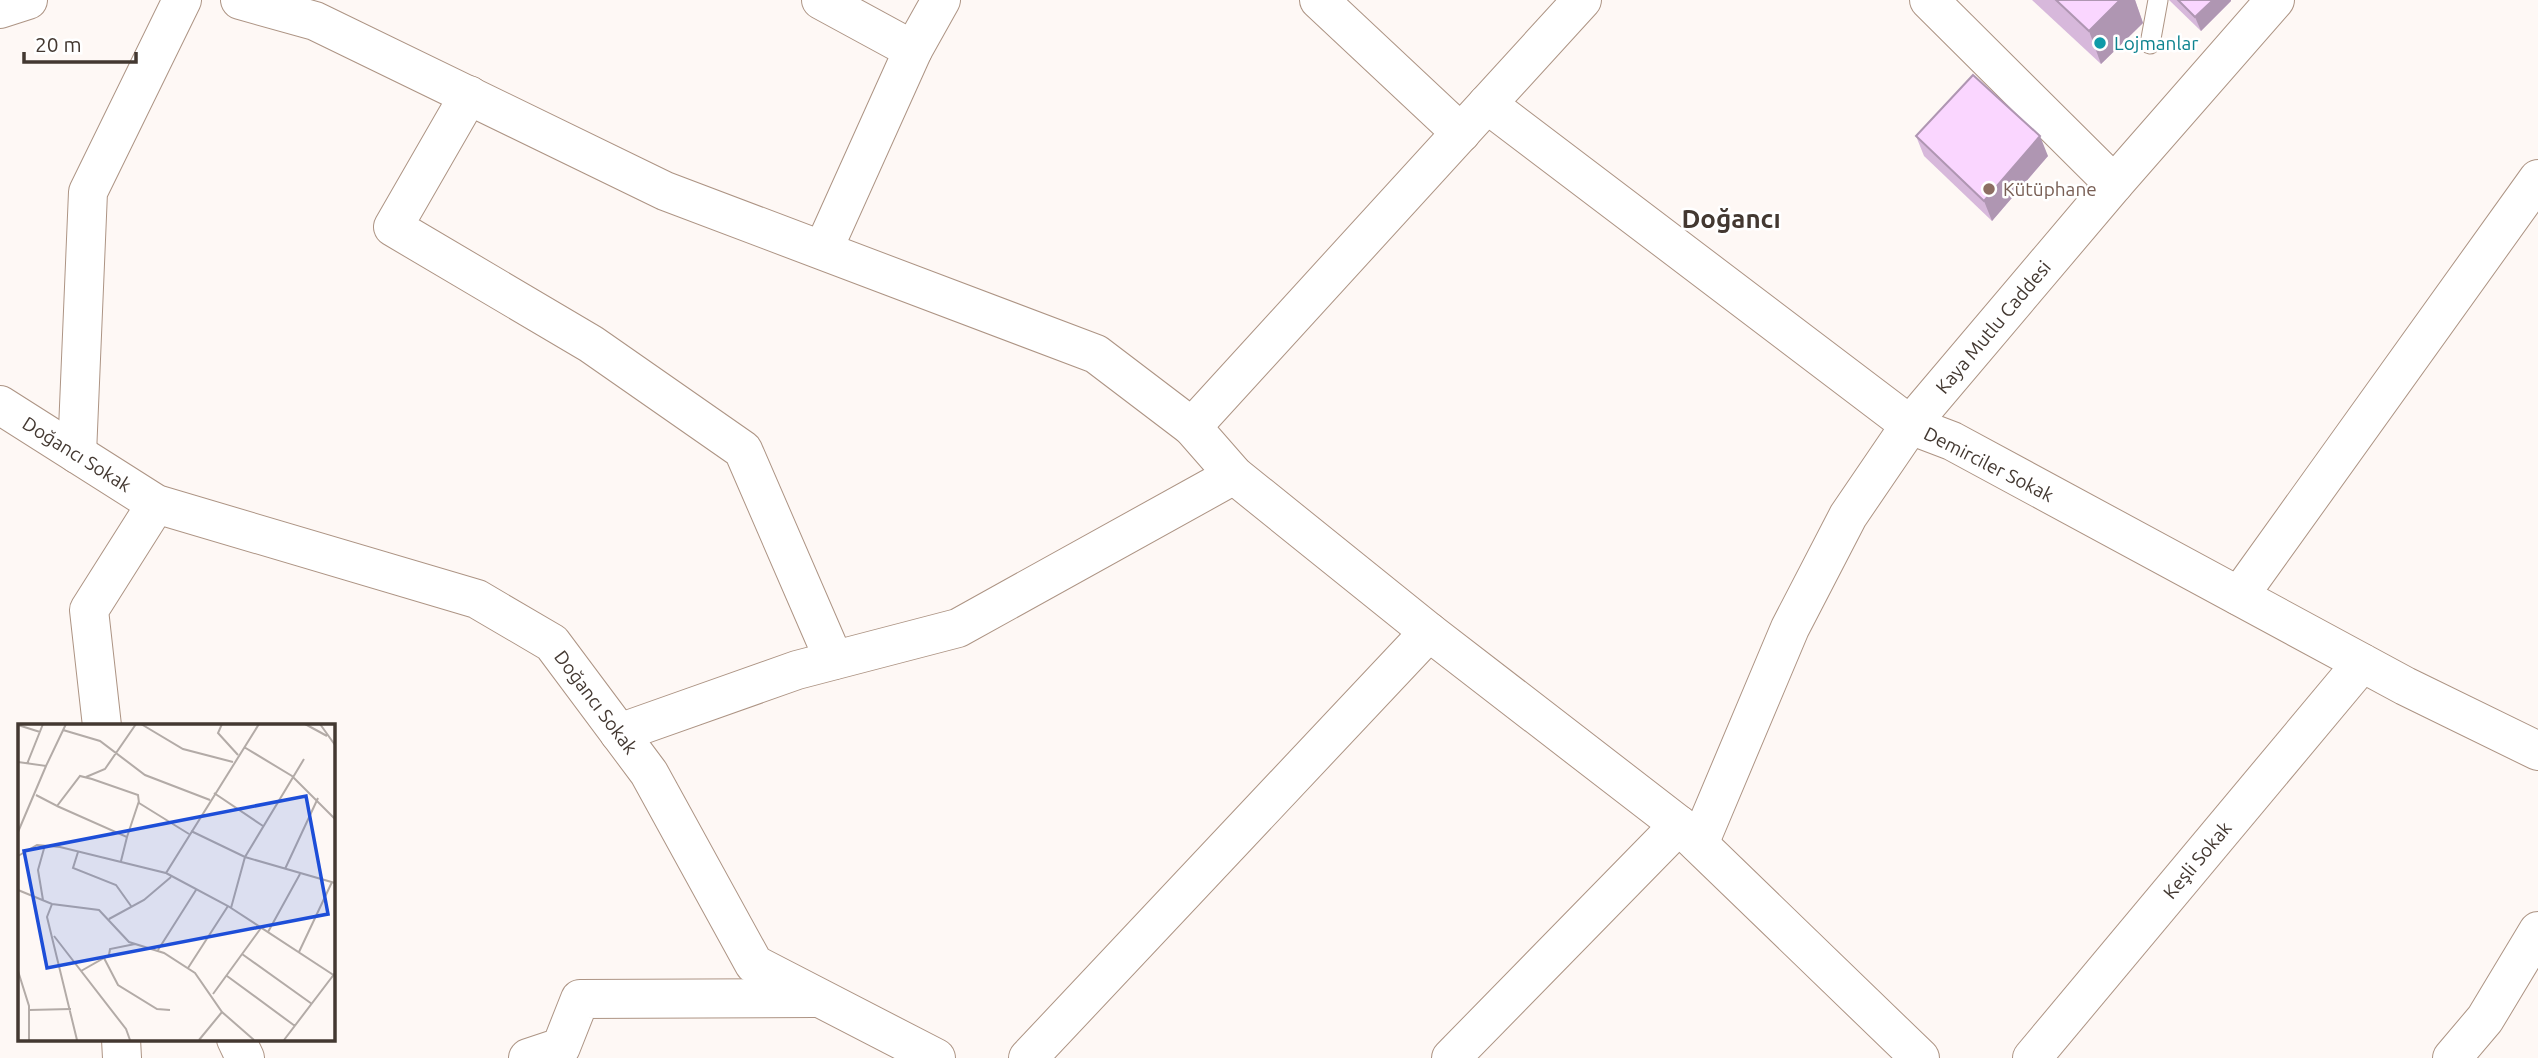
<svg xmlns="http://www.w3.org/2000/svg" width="2538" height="1058" font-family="Ubuntu,sans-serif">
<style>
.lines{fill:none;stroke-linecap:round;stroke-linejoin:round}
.lane-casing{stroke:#ad9484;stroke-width:21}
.street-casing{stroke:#ad9484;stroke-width:40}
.lane{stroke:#fff;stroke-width:19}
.street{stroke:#fff;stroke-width:38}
.wall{fill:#d7b8db}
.shaded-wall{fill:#af96b2}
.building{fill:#fad6ff;stroke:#af96b2;stroke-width:2}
.culture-dot{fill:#0f9aa8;stroke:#fff;stroke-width:2.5}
.education-dot{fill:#8d6e63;stroke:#fff;stroke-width:2.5}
.labels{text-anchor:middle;stroke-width:5;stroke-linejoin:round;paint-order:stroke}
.culture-label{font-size:19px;fill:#0d838f;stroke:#fff;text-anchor:start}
.education-label{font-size:19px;fill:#785e54;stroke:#fff;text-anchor:start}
.street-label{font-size:19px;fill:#433831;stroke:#fff}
.district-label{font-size:26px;font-weight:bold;fill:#433831;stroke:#fff}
.inset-road{fill:none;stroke:#b3aba7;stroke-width:2}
.view{fill:#1d4ed8;fill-opacity:0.15;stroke:#1d4ed8;stroke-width:3.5}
.inset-edge{fill:none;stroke:#433831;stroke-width:3.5}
</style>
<rect width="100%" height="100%" fill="#fef8f5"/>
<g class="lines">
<defs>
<polyline id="lane" points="2150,44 2158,0"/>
<g id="street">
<polyline points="240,0 315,21 665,191 1096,354 1192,427 1582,0"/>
<polyline points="821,0 913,50 823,250"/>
<polyline points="1319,0 1461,133"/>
<polyline points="1929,0 2114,184"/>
<polyline points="0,9 28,0"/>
<polyline points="913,50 941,0"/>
<polyline points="469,95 393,227 591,344 743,450 834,660"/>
<polyline points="1487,104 1910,425 1952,441 2405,686 2538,751"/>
<polyline points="0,405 156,504 477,599 552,643 649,773 754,964 936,1058"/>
<polyline points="1192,427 1234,475 1429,632 1679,825 1920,1058"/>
<polyline points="77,454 88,192 182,0"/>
<polyline points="2239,596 2538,179"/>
<polyline points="102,726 89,610 156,504"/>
<polyline points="619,733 797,670 958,628 1234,475"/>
<polyline points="1699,844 1790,628 1848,516 1910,425 2114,184 2275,0"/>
<polyline points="121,1039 122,1058"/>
<polyline points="236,1039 245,1058"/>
<polyline points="528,1058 561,1047 580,999 814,998"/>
<polyline points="1028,1058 1429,632"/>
<polyline points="1451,1058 1679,825"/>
<polyline points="2032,1058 2362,663"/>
<polyline points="2452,1058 2485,1019 2538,931"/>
</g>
</defs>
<use href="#lane" class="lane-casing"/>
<use href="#street" class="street-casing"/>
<use href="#lane" class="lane"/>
<use href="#street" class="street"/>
</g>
<g class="wall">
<polygon points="2032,0 2135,0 2143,23 2101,64"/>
<polygon points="2169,0 2231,0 2231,1 2201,31"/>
<polygon points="1916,136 2048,156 1992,221 1924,156"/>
</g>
<g class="shaded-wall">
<polygon points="2120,0 2135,0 2143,23 2101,64 2089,31"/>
<polygon points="2213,0 2231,0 2231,1 2201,31 2195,17"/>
<polygon points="2040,136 2048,156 1992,221 1984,201"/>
</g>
<g class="building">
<polygon points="2056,0 2120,0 2089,31"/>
<polygon points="2178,0 2213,0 2195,17"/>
<polygon points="1973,75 2040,136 1984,201 1916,136"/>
</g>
<circle class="culture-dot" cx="2100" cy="43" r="7"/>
<circle class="education-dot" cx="1989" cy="189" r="7"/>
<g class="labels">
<g class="culture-label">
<text x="2114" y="50">Lojmanlar</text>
</g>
<g class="education-label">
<text x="2003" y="196">Kütüphane</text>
</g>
<g class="street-label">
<text transform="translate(1993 327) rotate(-50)" y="7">Kaya Mutlu Caddesi</text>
<text transform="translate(77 454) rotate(32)" y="7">Doğancı Sokak</text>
<text transform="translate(1989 464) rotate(27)" y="7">Demirciler Sokak</text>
<text transform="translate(596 702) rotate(53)" y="7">Doğancı Sokak</text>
<text transform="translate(2197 860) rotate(-50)" y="7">Keşli Sokak</text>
</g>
<g class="district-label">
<text x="1731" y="228">Doğancı</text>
</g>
</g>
<g transform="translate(18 724)">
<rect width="317" height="317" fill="#fef8f5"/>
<path class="inset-road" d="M123 0 165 25 215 38M204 0 200 9 220 31M287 0 309 12M302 0 317 21M0 1 22 8M45 6 82 17 127 51 192 76M226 23 274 52 317 95M0 38 28 42 48 0M9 40 25 0M68 53 87 45 118 0M196 69 245 102M18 71 39 82 62 52 74 55 120 71 121 79 171 110M39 82 109 113 103 137M173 107 227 133 317 159M0 108 28 42M109 113 121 77M60 128 55 144 98 161 113 182M0 132 19 121 42 123 148 149 241 0M267 145 300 74M148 149 210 182 317 252M0 166 34 180 81 186 111 218 146 229 177 249 204 288 236 316M25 176 20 146 27 121M34 180 29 193 59 316M213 184 227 133 286 35M91 195 126 176 153 153M250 208 282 150M36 212 108 305 112 316M140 226 178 166M281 228 314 158M224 230 294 280M86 234 100 261 139 285 152 286M170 244 210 182M0 247 11 282V316M63 247 91 231 92 225 117 220M209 252 277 302M195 270 243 204M11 286 53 285M181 316 204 288M266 316 317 249"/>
<path class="view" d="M288 72 310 190 29 244 6 127Z"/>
<rect width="317" height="317" class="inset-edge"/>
</g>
<path d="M24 52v10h112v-10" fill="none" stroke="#433831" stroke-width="3.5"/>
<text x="35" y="52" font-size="21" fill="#433831" stroke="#ffffff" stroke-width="5" paint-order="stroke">20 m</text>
</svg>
